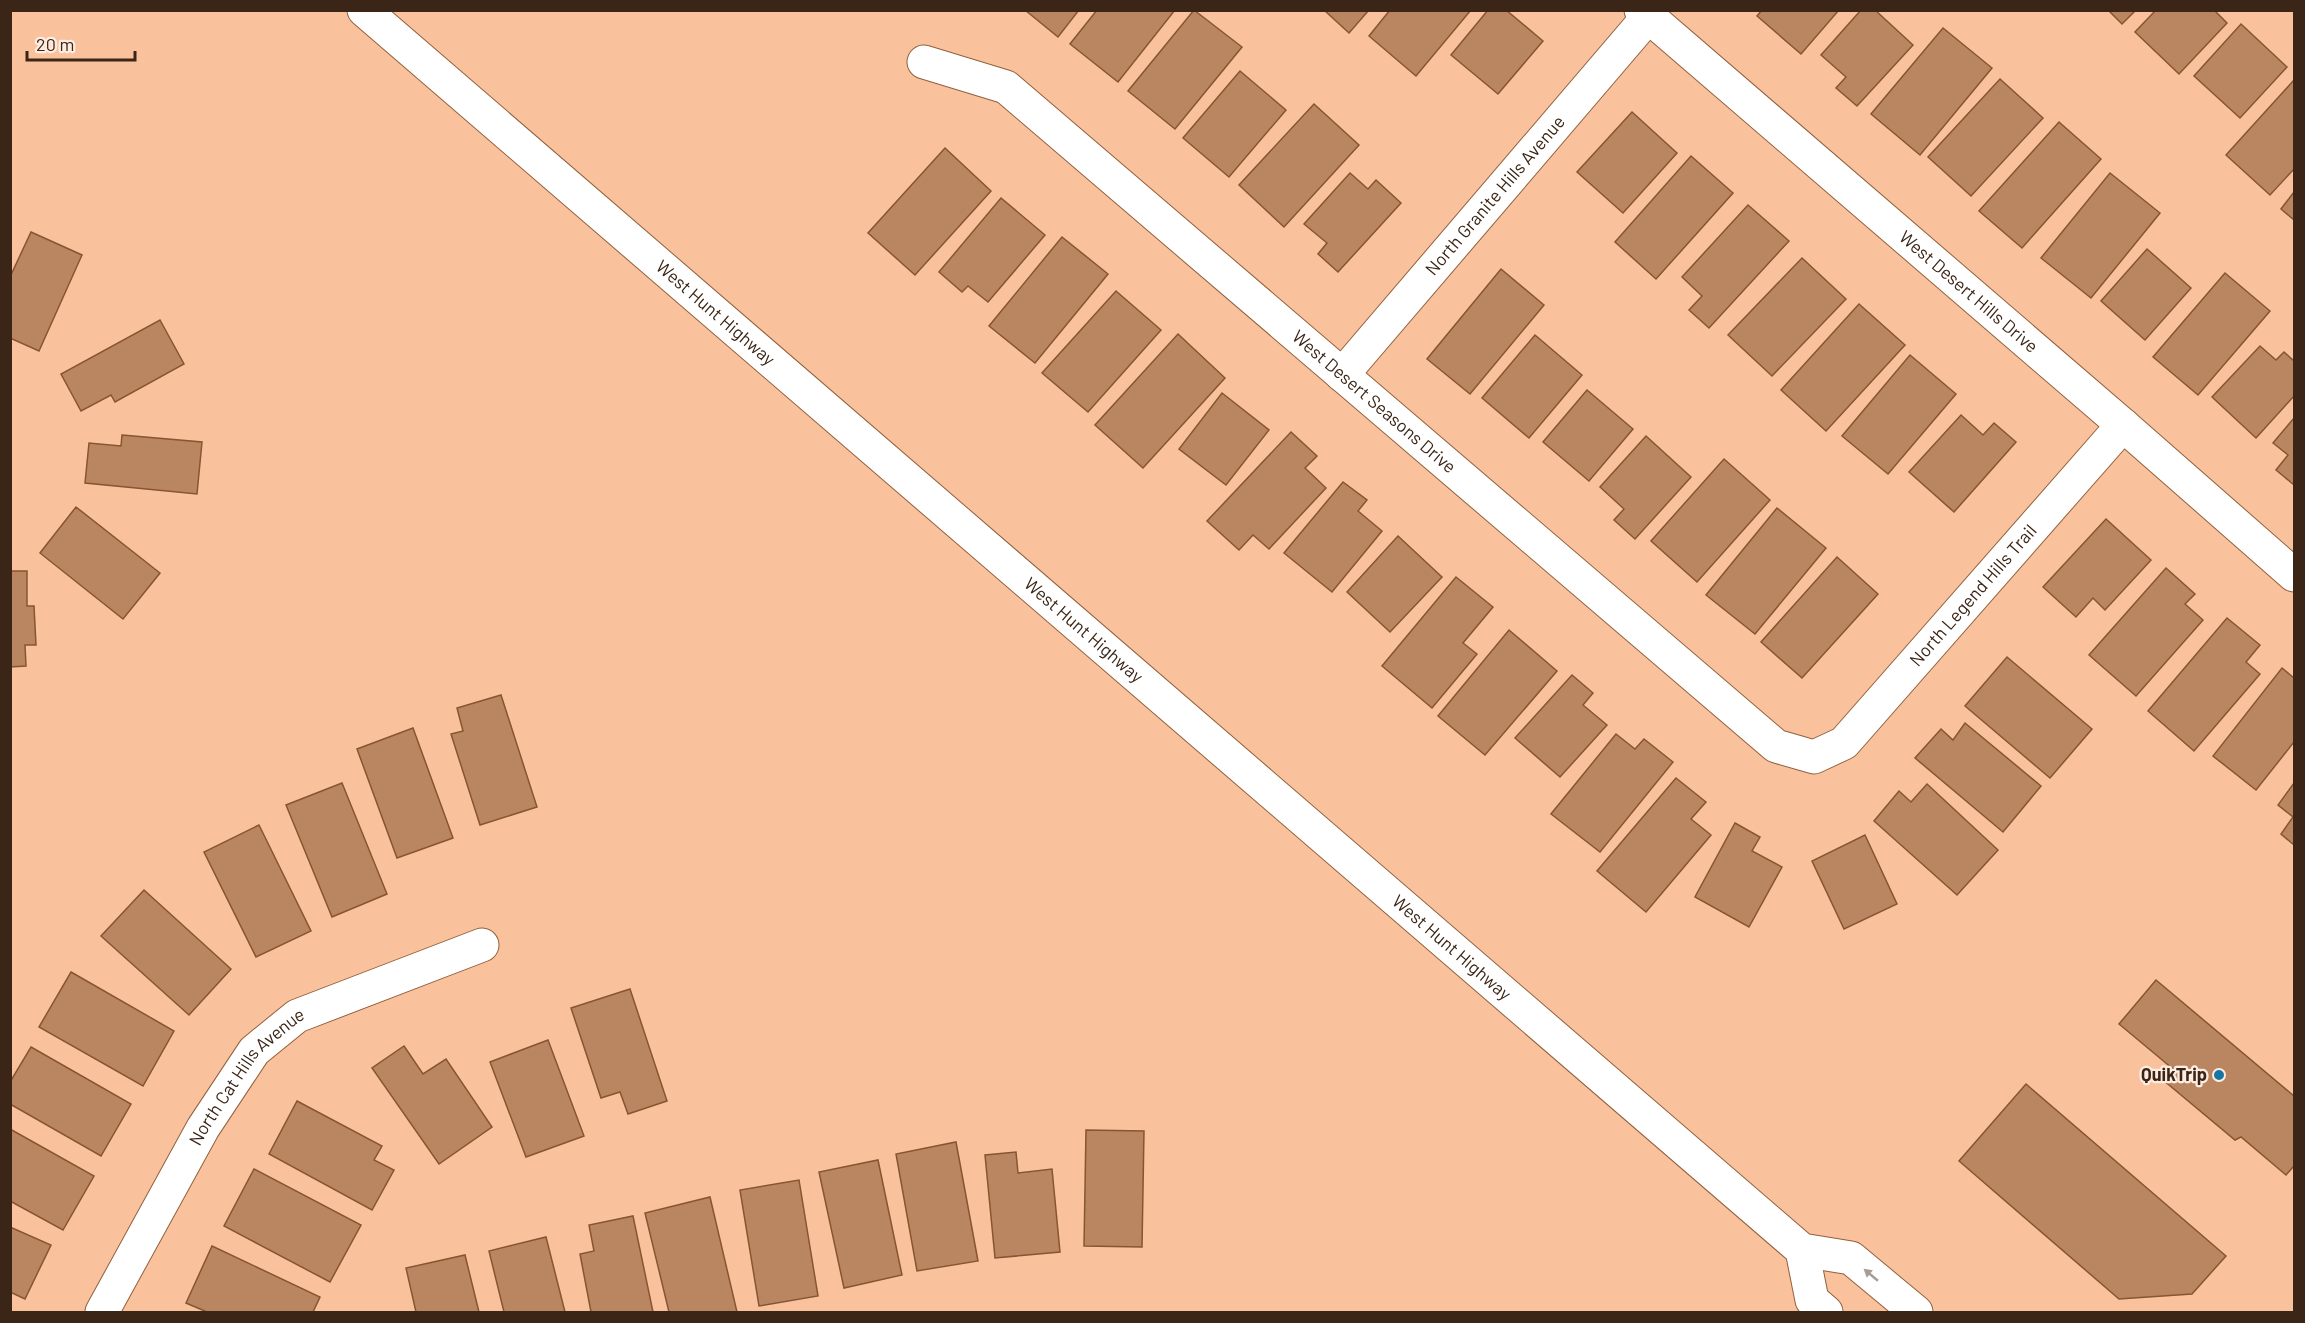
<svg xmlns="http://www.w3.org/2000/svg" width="2305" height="1323" font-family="Barlow,sans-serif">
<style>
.building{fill:#ba8662;stroke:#865532;stroke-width:1.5}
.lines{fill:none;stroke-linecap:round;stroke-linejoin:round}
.minor-casing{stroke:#91603d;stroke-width:35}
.major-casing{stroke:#91603d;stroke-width:35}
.minor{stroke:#fff;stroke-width:33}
.major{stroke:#fff;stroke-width:33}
.oneway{fill:#a69d96}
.poi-dot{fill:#1576a3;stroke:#feece1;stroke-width:2}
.labels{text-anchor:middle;stroke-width:4.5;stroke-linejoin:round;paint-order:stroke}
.street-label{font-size:18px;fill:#3a2516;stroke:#feece1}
.poi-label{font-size:18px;font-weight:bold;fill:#3a2516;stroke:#feece1;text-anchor:end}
</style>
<rect width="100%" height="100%" fill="#fac29c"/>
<g class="building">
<polygon points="1025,10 1079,10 1058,37"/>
<polygon points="1097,10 1175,10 1118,82 1070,44"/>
<polygon points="1194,10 1242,47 1175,129 1128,91"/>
<polygon points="1324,10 1369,10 1349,33"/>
<polygon points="1390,10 1471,10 1416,76 1369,36"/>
<polygon points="1488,10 1506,10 1543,41 1498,94 1451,55"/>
<polygon points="1762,10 1839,10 1801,54 1757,16"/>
<polygon points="1861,10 1875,10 1913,45 1857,106 1836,88 1846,77 1821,55"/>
<polygon points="2108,10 2136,10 2122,24"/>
<polygon points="2156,10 2214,10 2227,23 2179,74 2135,32"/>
<polygon points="2241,24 2287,67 2240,118 2194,76"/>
<polygon points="1943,28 1992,68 1920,155 1871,114"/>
<polygon points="1240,71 1286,110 1229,177 1183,138"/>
<polygon points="2000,79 2043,118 1971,196 1928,157"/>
<polygon points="2294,80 2294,169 2270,195 2226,155"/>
<polygon points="1314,104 1359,145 1284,227 1239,185"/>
<polygon points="1632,112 1677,153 1623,213 1577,172"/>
<polygon points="2059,122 2101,159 2022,248 1979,211"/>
<polygon points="945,148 991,191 915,275 868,233"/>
<polygon points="1691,156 1733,193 1656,279 1615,242"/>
<polygon points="1350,173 1368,189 1376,180 1401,203 1338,272 1318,254 1327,243 1304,224"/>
<polygon points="2110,173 2160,213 2091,298 2041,258"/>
<polygon points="2294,192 2294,220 2281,209"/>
<polygon points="1001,198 1045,235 988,302 968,286 962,292 939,272"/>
<polygon points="1748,205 1789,241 1709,328 1689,310 1702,296 1682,277"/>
<polygon points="31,232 82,255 39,351 10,338 10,277"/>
<polygon points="1062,237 1108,274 1035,363 989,326"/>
<polygon points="2147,249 2191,288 2145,340 2101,301"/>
<polygon points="1802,258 1846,299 1772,376 1728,335"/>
<polygon points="1501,269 1544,305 1470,394 1427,359"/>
<polygon points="2225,273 2270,311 2198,395 2153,357"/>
<polygon points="1116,291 1161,330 1088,412 1042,373"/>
<polygon points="1859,304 1905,345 1826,431 1781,390"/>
<polygon points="160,320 184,364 115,402 111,395 81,411 61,374"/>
<polygon points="1178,334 1225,378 1143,468 1095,425"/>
<polygon points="1535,335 1582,375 1529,438 1482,398"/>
<polygon points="2260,346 2276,360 2284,352 2294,361 2294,396 2256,438 2212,397"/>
<polygon points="1910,355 1956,394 1888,474 1842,436"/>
<polygon points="1587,390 1633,429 1589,481 1543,442"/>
<polygon points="1222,393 1269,430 1226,485 1179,449"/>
<polygon points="1961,415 1983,435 1994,423 2016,442 1954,512 1909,472"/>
<polygon points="2294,418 2294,485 2276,470 2288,455 2273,443"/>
<polygon points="1291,432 1317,456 1305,468 1326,488 1269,549 1253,535 1239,550 1207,521"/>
<polygon points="122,435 202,442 197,494 85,483 89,443 121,446"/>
<polygon points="1646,436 1691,477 1635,539 1614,520 1624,509 1600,487"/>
<polygon points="1724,459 1770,500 1697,582 1651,541"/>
<polygon points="1343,482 1367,500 1358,511 1382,531 1332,592 1284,553"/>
<polygon points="76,507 160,573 123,619 40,553"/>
<polygon points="1777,508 1826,548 1755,634 1706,595"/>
<polygon points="2106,519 2151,560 2105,610 2093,598 2076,617 2043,587"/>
<polygon points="1398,536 1442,577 1390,632 1347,592"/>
<polygon points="1837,557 1878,594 1802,678 1761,642"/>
<polygon points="2166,568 2195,594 2185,604 2203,620 2136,696 2089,655"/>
<polygon points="10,571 27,571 27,606 34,606 36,645 25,645 26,666 10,667"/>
<polygon points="1456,577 1493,607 1463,643 1477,654 1432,708 1382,666"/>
<polygon points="2227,618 2260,645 2246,662 2260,674 2194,751 2148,711"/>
<polygon points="1509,630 1557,671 1485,755 1438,716"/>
<polygon points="2007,657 2092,729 2050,778 1965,706"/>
<polygon points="2282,668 2294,678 2294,742 2256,790 2213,756"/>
<polygon points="1572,675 1593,693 1583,705 1607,725 1560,777 1515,738"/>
<polygon points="501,695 537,807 480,825 451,734 463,731 457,708"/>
<polygon points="1965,723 2041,786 2003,832 1915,758 1941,729 1953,740"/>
<polygon points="413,728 453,838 397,858 357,749"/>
<polygon points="1616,734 1635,749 1644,739 1673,762 1600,852 1551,814"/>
<polygon points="1676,778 1706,802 1691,819 1711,835 1646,912 1597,871"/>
<polygon points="342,783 387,894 332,917 286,805"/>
<polygon points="2294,783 2294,845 2281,834 2293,817 2278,805"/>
<polygon points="1927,784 1998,850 1957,895 1874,821 1899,791 1911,802"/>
<polygon points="1735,823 1760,837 1752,851 1782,867 1749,927 1695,897"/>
<polygon points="259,825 311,931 256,957 204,852"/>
<polygon points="1865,835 1897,904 1844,929 1812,861"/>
<polygon points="144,890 231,969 189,1015 101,936"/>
<polygon points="71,972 174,1031 143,1086 39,1027"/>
<polygon points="2156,980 2294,1096 2294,1166 2286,1175 2241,1137 2235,1140 2163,1080 2173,1069 2119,1024"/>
<polygon points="630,989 667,1101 628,1114 620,1092 601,1098 571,1008"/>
<polygon points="548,1040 584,1136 526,1157 490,1062"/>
<polygon points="404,1046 423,1074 446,1059 492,1127 439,1164 372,1068"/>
<polygon points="31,1047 131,1104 101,1156 10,1104 10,1082"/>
<polygon points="2026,1084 2226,1256 2192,1294 2119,1299 1959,1161"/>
<polygon points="297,1101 382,1146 374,1160 394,1170 372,1210 269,1154"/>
<polygon points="10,1129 94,1176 63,1230 10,1201"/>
<polygon points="1086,1130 1144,1131 1142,1247 1084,1246"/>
<polygon points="956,1142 978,1261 917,1271 896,1154"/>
<polygon points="1016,1152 1018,1173 1052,1169 1060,1252 995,1258 985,1155"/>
<polygon points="878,1160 902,1275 844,1288 819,1172"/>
<polygon points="254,1169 361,1225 330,1282 224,1226"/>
<polygon points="799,1180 818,1296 759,1306 740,1190"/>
<polygon points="710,1197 737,1312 669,1312 645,1213"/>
<polygon points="633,1216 653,1312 591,1312 580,1254 594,1251 589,1225"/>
<polygon points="10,1227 51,1245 25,1299 10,1292"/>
<polygon points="546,1237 565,1312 504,1312 489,1251"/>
<polygon points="212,1246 320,1297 313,1312 207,1312 186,1303"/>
<polygon points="465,1255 479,1312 416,1312 406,1268"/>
</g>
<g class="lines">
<defs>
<g id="minor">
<path id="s1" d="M1641 10 2123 425 2294 575"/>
<path id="s2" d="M924 62 1006 87 1776 746 1814 757 1844 743 2123 425"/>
<path id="s3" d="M1342 375 1648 17"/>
<path id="s4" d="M102 1312 203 1128 254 1051 297 1016 482 945"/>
</g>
<g id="major">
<path id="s5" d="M364 10 1802 1250 1851 1258 1916 1312"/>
<polyline points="1802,1250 1812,1300 1826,1312"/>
</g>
</defs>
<use href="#minor" class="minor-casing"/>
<use href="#major" class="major-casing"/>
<use href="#minor" class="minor"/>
<use href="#major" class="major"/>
</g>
<defs><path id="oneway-solid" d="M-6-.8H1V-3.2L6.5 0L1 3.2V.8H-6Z" transform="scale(1.5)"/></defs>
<use class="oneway" href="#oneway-solid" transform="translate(1871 1275) rotate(-140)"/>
<circle class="poi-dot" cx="2219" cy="1075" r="6"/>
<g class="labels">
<g class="street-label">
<text dy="6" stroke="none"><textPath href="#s3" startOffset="236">North Granite Hills Avenue</textPath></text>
<text dy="6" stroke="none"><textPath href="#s1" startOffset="432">West Desert Hills Drive</textPath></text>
<text dy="6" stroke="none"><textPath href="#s5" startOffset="464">West Hunt Highway</textPath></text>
<text dy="6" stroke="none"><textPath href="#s2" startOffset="570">West Desert Seasons Drive</textPath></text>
<text dy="6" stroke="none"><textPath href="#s2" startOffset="1368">North Legend Hills Trail</textPath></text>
<text dy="6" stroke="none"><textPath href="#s5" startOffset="950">West Hunt Highway</textPath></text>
<text dy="6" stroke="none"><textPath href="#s5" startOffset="1436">West Hunt Highway</textPath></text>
<text dy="6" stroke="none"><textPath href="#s4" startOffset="278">North Cat Hills Avenue</textPath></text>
</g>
<g class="poi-label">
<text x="2207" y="1081">QuikTrip</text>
</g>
</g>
<rect width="2305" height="1323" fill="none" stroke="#3a2516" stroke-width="24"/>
<path d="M27 51v9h108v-9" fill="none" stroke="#3a2516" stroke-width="3"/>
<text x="36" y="51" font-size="18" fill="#3a2516" stroke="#feece1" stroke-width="4.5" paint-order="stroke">20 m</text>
</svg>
